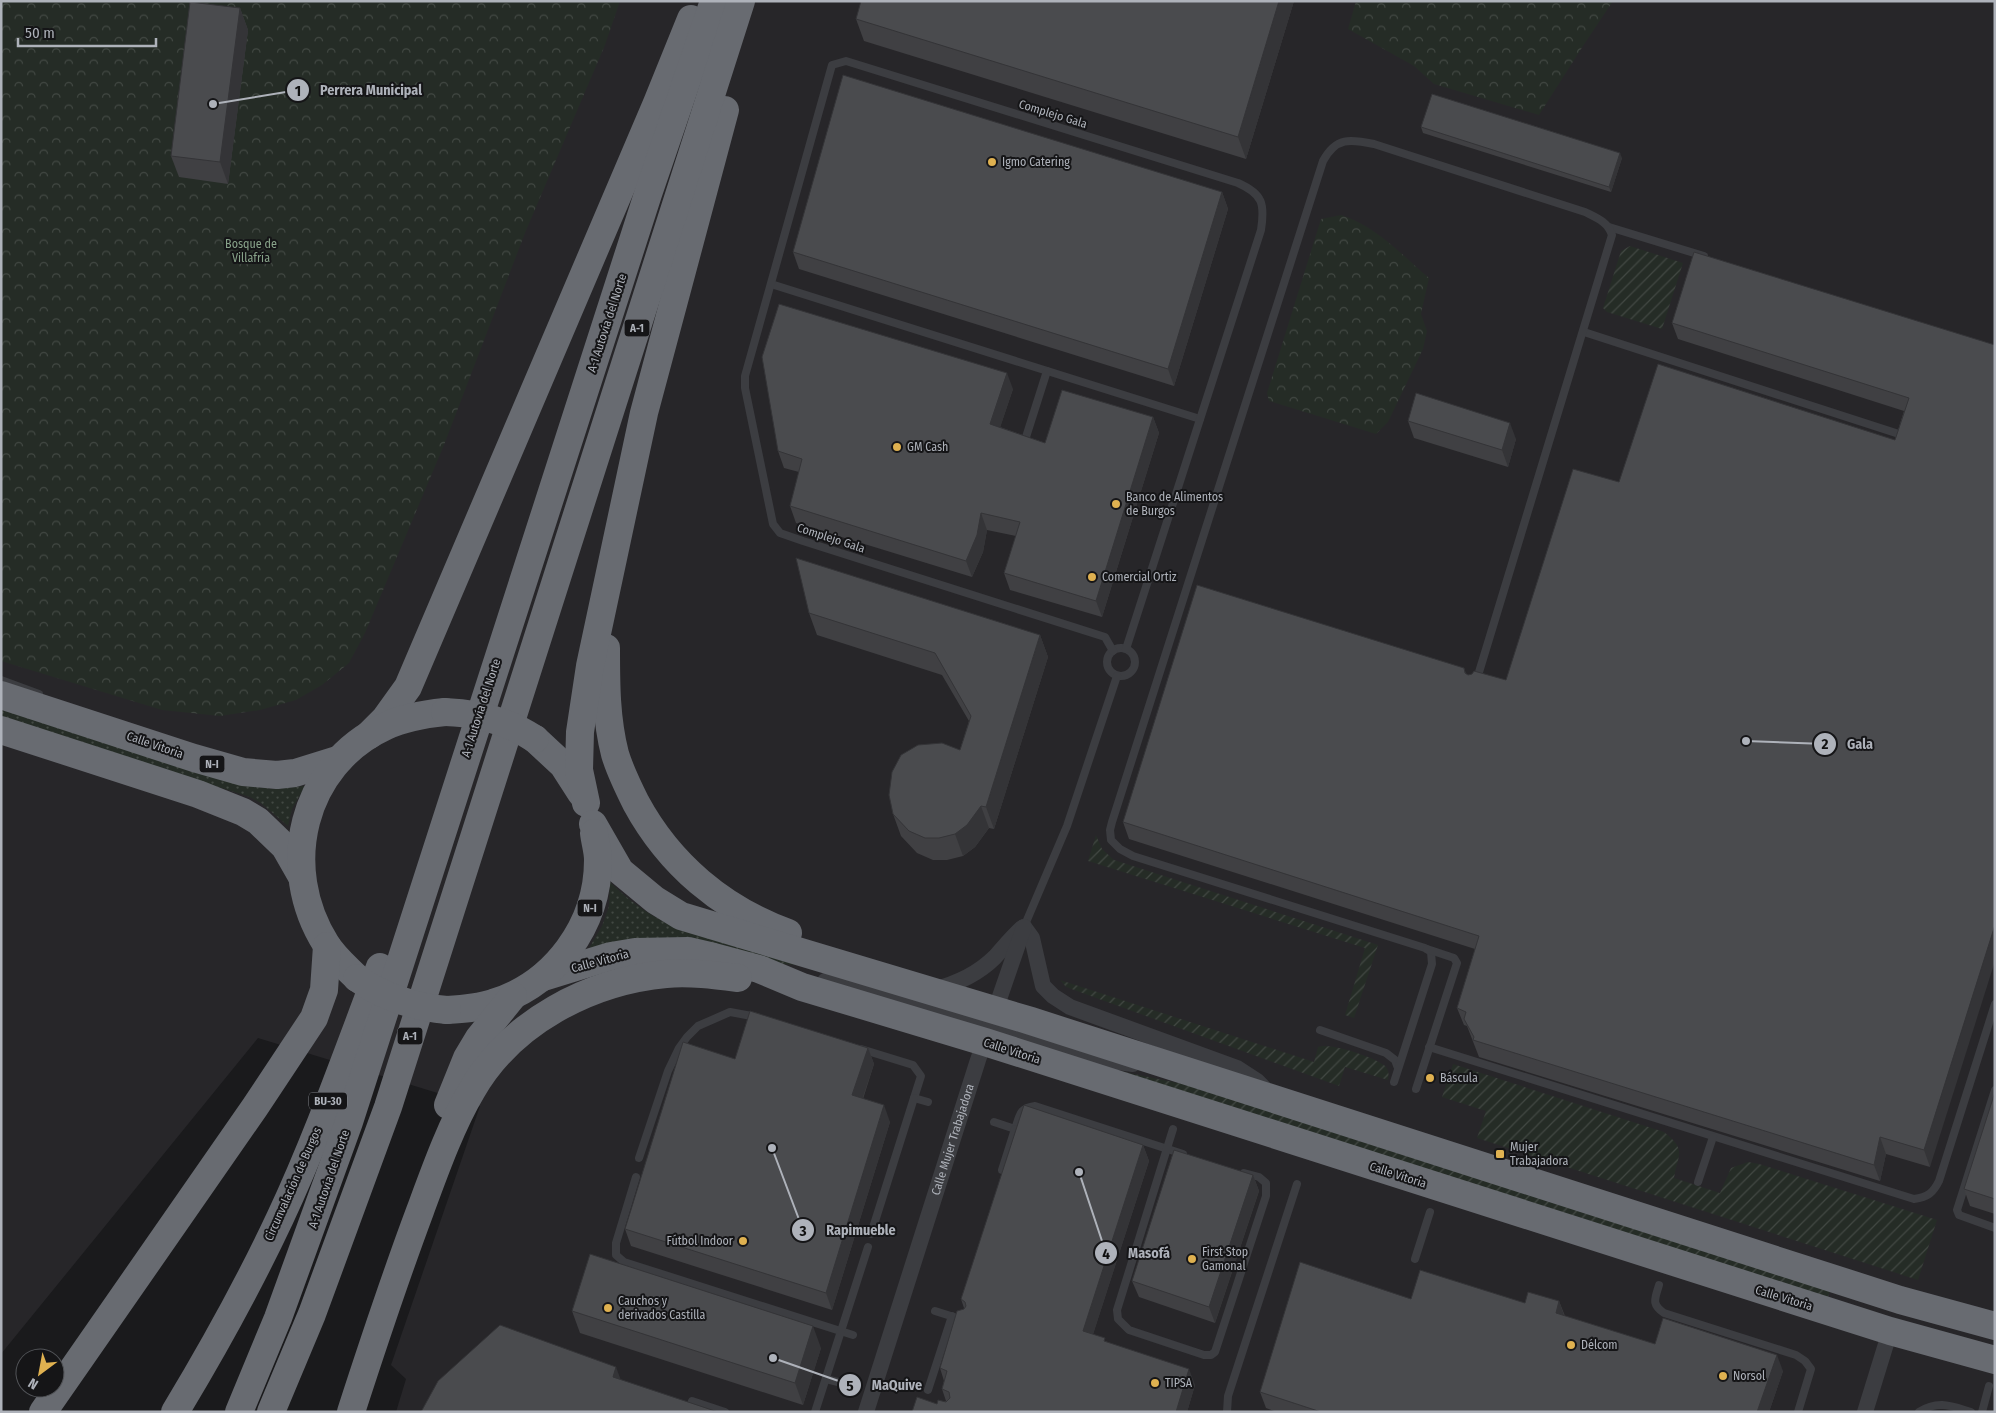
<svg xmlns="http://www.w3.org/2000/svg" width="1996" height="1413" font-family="'Fira Sans Condensed',sans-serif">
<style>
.built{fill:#272629}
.grass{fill:url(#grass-dots)}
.forest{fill:url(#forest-crowns)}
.garden{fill:url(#garden-furrows)}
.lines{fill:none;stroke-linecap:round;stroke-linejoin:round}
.lane{stroke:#3c3d41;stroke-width:8}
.street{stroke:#3c3d41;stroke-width:16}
.highway{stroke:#686b71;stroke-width:28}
.highway-bridge{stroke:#686b71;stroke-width:28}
.wall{fill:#404043}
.shaded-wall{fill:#343437}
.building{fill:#4a4b4e;stroke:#343437}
.poi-dot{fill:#dfb150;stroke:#151517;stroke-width:2}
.labels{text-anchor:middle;stroke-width:4;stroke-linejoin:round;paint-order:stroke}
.shield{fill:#151517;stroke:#808389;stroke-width:1}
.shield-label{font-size:11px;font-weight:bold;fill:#aeb2ba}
.street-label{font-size:12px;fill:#aeb2ba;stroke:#151517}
.poi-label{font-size:12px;fill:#aeb2ba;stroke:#151517;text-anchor:start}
.park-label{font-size:12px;fill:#88a38a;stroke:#151517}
.leader{fill:none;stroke:#aeb2ba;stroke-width:2}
.callout-dot{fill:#aeb2ba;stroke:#151517;stroke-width:2}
.mark-label{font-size:15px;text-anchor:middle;font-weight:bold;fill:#111}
.callout-label{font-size:14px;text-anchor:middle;font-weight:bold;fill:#aeb2ba;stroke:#151517;stroke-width:4;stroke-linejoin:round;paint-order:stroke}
</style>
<defs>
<pattern id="grass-dots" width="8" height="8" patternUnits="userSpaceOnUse" patternTransform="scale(1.25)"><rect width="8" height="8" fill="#252c26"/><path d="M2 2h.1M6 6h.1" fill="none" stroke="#424843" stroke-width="1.8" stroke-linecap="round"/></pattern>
<pattern id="forest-crowns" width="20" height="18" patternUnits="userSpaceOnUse" patternTransform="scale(1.25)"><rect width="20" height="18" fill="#252c26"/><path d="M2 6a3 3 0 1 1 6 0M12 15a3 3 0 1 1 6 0" fill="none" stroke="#424843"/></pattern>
<pattern id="garden-furrows" width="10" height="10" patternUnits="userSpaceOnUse" patternTransform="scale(1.25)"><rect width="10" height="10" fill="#252c26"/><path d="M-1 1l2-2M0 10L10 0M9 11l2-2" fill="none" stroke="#424843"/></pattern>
</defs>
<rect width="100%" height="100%" fill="#1a1a1c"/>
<polygon class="built" points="1,1 1995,1 1995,1412 396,1412 406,1379 391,1365 480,1106 258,1038 1,1354"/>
<g class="grass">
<polygon points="1,707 249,786 274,789 305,786 292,809 288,826 262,804 250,797 1,718"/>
<path d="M610 882C628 900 645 912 668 924L810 966 588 950 602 926 609 906Z"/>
</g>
<g class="forest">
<polygon points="1,1 620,1 605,45 525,233 444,445 365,633 349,663 322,685 296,700 260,710 220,716 162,710 1,661"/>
<polygon points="1356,1 1613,1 1583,46 1539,115 1434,84 1414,66 1348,29"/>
<path d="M1341 215C1376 226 1402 255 1429 278L1421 314 1427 331 1423 349 1388 422 1376 434 1269 401 1267 393 1321 219Z"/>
</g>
<g class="garden">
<polygon points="1630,246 1683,263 1662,329 1607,312 1603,308 1621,251"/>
<polygon points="1096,835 1102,849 1114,860 1378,945 1354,1018 1345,1015 1365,948 1088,861"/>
<path d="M1060 980 1314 1062 1318 1047C1330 1042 1373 1057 1384 1065 1389 1069 1389 1074 1388 1080L1345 1067 1339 1086 1066 987Z"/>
<path d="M1453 1064 1664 1132C1687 1150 1678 1154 1674 1178L1720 1193 1731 1168 1748 1162 1759 1164 1937 1220 1918 1280 1477 1138 1486 1111 1442 1097Z"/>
<polygon points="1119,1071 1193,1086 1830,1291 1827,1300"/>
</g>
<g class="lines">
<g class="lane">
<polyline points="1609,227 1704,256"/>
<polyline points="771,284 1200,419"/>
<polyline points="1584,332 1902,435"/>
<polyline points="1026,437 1047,371"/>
<circle cx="1121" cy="662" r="14"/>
<path d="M1113 651 1105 637 803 541 780 533 773 524 745 388V376L832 65 846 61 1238 183C1263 194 1265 204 1261 230L1126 649"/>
<polyline points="1,680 39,694"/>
<polyline points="1024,927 1067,826 1117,676"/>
<polyline points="1320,1030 1386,1053 1395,1060 1398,1068"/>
<path d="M1429 1047 1914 1199C1928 1197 1933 1193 1939 1181L1995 1004"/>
<polyline points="861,1049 913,1065 921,1076 914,1098 928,1102"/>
<path d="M1394 1082 1432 964 1431 952 1425 948 1133 856 1120 849 1111 840 1110 830 1112 822 1323 161C1336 137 1350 139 1374 144L1585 212C1597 218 1608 222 1612 235L1476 682"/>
<polyline points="1416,1089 1457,963 1454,958 1427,949"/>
<polyline points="1995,1090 1957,1210 1959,1215 1995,1228"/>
<path d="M994 1122 1015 1129C1020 1115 1019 1108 1035 1106L1183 1154"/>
<polyline points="1173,1129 1117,1310 1118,1319 1129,1330 1204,1355 1211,1355 1215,1352 1266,1196 1266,1183 1259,1177 1244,1173"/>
<polyline points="639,1158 668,1071 679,1048 687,1037 698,1026 730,1012 757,1017"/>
<polyline points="1002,1170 1015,1129"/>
<polyline points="636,1177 616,1243 616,1255 624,1262 853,1335"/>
<polyline points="1698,1182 1713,1137"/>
<polyline points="871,1234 914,1098"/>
<polyline points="1415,1259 1430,1212"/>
<path d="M1659 1285C1655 1299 1651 1304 1664 1313L1796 1355 1805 1361 1811 1369 1798 1412"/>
<polyline points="935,1311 954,1317"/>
<polyline points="826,1379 838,1382"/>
<polyline points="928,1390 952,1316"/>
<polyline points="692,1401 725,1412"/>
<polyline points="815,1412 868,1247"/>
<polyline points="1227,1412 1228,1396 1297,1184"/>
<path d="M1919 1412C1938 1400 1951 1406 1971 1412"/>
<polyline points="1982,1412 1989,1386"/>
</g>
<g class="street">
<polyline points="1024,927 1032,938 1043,986 1053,996 1070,1007 1237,1068 1257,1081 1267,1091"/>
<path d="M825 981 851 987 961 1020C977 1022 983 1020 996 1010"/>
<path d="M933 990C956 984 978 974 995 957 1004 947 1012 937 1022 928"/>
<polyline points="985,1042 1002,1033 1013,1032 1110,1061 1133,1064"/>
<path id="s1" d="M866 1412 978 1060 1024 927"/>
<polyline points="1865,1412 1890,1331"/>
</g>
<g class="highway">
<path d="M606 648C606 684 606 719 615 754 620 771 628 787 636 803 669 864 722 909 788 933"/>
<polyline points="1,695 194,758 243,772 277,775 295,773 340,759"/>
<polyline points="1,730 198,794 243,812 258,821 285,847 301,875"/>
<polyline points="369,735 385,719 408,687 657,103 691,19"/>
<polyline points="535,739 563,765 581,793"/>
<polyline points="586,803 579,770 580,732 590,666 644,413 725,110"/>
<polyline points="593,824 620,871 655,900 681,916 1031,1021 1900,1300 1995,1326"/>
<polyline points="543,977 611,956 635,952 688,951 714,957 759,969 802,987 985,1042 1890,1331 1995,1360"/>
<path d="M357 978C346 967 334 957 326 944 278 868 301 765 386 726 405 717 425 714 445 712"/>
<path d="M447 1010C463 1009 478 1008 493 1003 555 984 598 925 598 860 598 851 595 842 594 833"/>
<polyline points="448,1105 467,1058 479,1038 513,996"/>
<polyline points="43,1412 255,1107 314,1018 324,990 327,946"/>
<path d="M175 1412C213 1349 249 1284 280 1218 318 1137 348 1051 380 967"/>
<polyline points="239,1412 278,1318 349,1122 648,194 714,1"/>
<polyline points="271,1412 312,1314 388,1107 741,1"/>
<path d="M351 1412C373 1344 395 1278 420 1211 434 1173 451 1125 472 1090 511 1022 590 981 666 974 690 972 714 975 738 978"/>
</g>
<g class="highway-bridge">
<path d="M445 712C478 713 508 721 535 739"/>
<path d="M357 978C384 998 414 1007 447 1010"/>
</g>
</g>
<g class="wall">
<polygon points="1294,1 1246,159 864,41 856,19"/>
<polygon points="240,8 248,30 228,184 179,177 171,156"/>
<polygon points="1421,127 1622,158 1611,192 1423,133"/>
<polygon points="1222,192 1228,209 1174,386 799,269 793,252"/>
<polygon points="1672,323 1995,345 1930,1167 1886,1154 1880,1181 1479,1057 1467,1026 1464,1025 1457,1008 1475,949 1129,839 1123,822 1464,668 1466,674 1468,675 1506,680 1619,482 1895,440 1904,411 1678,339"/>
<polygon points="1013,389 1000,427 1045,443 1153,417 1159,433 1102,617 1010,590 1004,573 1016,536 987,530 983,552 972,577 796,523 790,506 799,472 784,468 778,451"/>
<polygon points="1408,421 1516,439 1508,467 1414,438"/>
<polygon points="809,613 1040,635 1048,657 994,829 989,828 975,847 963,856 947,860 933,860 917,853 901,836 893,814 960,750 969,721 942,675 817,635"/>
<polygon points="868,1048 874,1064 863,1099 890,1122 832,1310 631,1246 625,1229"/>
<polygon points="1995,1092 1995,1214 1970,1206 1964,1189"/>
<polygon points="1143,1145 1149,1161 1093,1334 1107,1342 1195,1385 1187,1412 912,1412 946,1401 942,1389 944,1381 940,1368 964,1308 961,1299"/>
<polygon points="1253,1175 1259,1191 1215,1323 1139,1297 1132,1281"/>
<polygon points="1411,1299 1525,1303 1559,1301 1565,1316 1655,1344 1783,1371 1769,1412 1277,1412 1266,1408 1260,1392"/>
<polygon points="572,1311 821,1348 803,1405 580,1333"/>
</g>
<g class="shaded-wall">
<polygon points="1279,1 1294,1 1246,159 1238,137"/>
<polygon points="240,8 248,30 228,184 220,162"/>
<polygon points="1620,153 1622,158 1611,192 1609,187"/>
<polygon points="1222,192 1228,209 1174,386 1168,369"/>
<polygon points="1007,373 1013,389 996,440 990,424"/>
<polygon points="1153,417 1159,433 1102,617 1096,601"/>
<polygon points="1510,423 1516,439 1508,467 1502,450"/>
<polygon points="981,513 987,530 983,552 972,577 966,561"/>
<polygon points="1040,635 1048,657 994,829 986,807"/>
<polygon points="981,806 989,828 975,847 963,856 955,834"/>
<polygon points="1995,925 1995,961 1930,1167 1924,1150"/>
<polygon points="868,1048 874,1064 858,1112 852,1095"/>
<polygon points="884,1105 890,1122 832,1310 826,1293"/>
<polygon points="1880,1137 1886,1154 1880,1181 1874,1165"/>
<polygon points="1143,1145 1149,1161 1089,1347 1083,1331"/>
<polygon points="1253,1175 1259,1191 1215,1323 1209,1307"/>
<polygon points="1559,1301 1565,1318 1556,1313"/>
<polygon points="813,1326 821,1348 803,1405 795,1383"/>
<polygon points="1777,1355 1783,1371 1769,1412 1757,1412"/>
<polygon points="616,1367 622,1383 613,1377"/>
<polygon points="1189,1369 1195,1385 1187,1412 1176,1412"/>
</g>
<g class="building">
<polygon points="861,1 1279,1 1238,137 856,19"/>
<polygon points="190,2 240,8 220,162 171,156"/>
<polygon points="843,75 1222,192 1168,369 793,252"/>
<polygon points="1432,94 1620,153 1609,187 1421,127"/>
<polygon points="1694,252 1995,345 1995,925 1924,1150 1880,1137 1874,1165 1473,1040 1474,1037 1464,1019 1466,1012 1457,1008 1479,936 1123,822 1197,585 1464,668 1465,673 1468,675 1472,674 1474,671 1506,680 1573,469 1619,482 1658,364 1895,440 1909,398 1672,323"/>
<polygon points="779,304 1007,373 990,424 1045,443 1062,390 1153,417 1096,601 1004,573 1020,522 981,513 977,535 966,561 790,506 802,459 778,451 762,357"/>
<polygon points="1416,393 1510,423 1502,450 1408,421"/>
<polygon points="796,558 1040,635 986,807 981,806 967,825 955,834 939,838 925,838 909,831 893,814 889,795 892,772 901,755 918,745 942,743 960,750 971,716 935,653 809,613"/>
<polygon points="750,1011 868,1048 852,1095 884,1105 826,1293 625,1229 683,1042 735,1059"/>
<polygon points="1995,1092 1995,1199 1964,1189"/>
<polygon points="1024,1105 1143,1145 1083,1331 1105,1338 1104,1341 1189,1369 1176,1412 912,1412 917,1397 937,1404 938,1400 946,1402 950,1398 949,1392 942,1389 947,1371 940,1368 957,1311 964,1309 966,1306 965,1302 961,1299"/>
<polygon points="1174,1150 1253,1175 1209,1307 1132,1281"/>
<polygon points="590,1254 813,1326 795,1383 572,1311"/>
<polygon points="1300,1262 1411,1299 1420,1270 1525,1303 1528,1292 1559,1301 1556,1313 1655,1344 1663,1318 1777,1355 1757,1412 1321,1412 1260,1392"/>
<polygon points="500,1325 616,1367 613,1377 718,1412 421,1412 438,1381"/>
</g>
<g class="poi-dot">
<circle cx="992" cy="162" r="5"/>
<circle cx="897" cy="447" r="5"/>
<circle cx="1116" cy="504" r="5"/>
<circle cx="1092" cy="577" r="5"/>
<circle cx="1430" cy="1078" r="5"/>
<rect x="1495" y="1149" width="10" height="10" rx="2.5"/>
<circle cx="743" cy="1241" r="5"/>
<circle cx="1192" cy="1259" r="5"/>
<circle cx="608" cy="1308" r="5"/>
<circle cx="1571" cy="1345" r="5"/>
<circle cx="1723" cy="1376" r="5"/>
<circle cx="1155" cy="1383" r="5"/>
</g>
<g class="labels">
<g class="shield">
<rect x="624.5" y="319.5" width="25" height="17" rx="4"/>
<rect x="199.5" y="755.5" width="25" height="17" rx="4"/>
<rect x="577.5" y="899.5" width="25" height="17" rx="4"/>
<rect x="397.5" y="1027.5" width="25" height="17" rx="4"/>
<rect x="309" y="1092.5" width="38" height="17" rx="4"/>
</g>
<g class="shield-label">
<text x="637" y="332">A-1</text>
<text x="212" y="768">N-I</text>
<text x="590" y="912">N-I</text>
<text x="410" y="1040">A-1</text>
<text x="328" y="1105">BU-30</text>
</g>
<g class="street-label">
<text transform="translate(1053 114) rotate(17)" y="4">Complejo Gala</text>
<text transform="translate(607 323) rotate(-72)" y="4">A-1 Autovía del Norte</text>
<text transform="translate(831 538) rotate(18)" y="4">Complejo Gala</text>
<text transform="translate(481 708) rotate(-72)" y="4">A-1 Autovía del Norte</text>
<text transform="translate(155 745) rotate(19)" y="4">Calle Vitoria</text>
<text transform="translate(600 961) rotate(-15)" y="4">Calle Vitoria</text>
<text transform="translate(1012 1051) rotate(18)" y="4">Calle Vitoria</text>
<text dy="4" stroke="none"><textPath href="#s1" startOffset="286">Calle Mujer Trabajadora</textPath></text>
<text transform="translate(1398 1175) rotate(18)" y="4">Calle Vitoria</text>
<text transform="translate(329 1179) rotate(-71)" y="4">A-1 Autovía del Norte</text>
<text transform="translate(293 1184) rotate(-66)" y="4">Circunvalación de Burgos</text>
<text transform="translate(1784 1298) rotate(17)" y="4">Calle Vitoria</text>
</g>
<g class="poi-label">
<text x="1002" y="166">Igmo Catering</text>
<text x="907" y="451">GM Cash</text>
<text x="1126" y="501">Banco de Alimentos<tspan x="1126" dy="14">de Burgos</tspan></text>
<text x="1102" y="581">Comercial Ortiz</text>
<text x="1440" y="1082">Báscula</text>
<text x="1510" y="1151">Mujer<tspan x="1510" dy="14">Trabajadora</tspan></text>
<text x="733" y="1245" text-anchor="end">Fútbol Indoor</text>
<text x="1202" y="1256">First Stop<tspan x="1202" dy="14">Gamonal</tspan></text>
<text x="618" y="1305">Cauchos y<tspan x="618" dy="14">derivados Castilla</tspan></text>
<text x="1581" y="1349">Délcom</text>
<text x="1733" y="1380">Norsol</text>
<text x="1165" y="1387">TIPSA</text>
</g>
<g class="park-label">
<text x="251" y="248">Bosque de<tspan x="251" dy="14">Villafría</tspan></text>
</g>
</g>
<path class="leader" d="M213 104L298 90M1746 741L1825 744M772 1148L803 1230M1079 1172L1106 1253M773 1358L850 1385"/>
<g class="callout-dot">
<circle cx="213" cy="104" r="5"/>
<circle cx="1746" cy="741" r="5"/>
<circle cx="772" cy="1148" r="5"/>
<circle cx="1079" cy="1172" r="5"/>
<circle cx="773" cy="1358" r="5"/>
<circle cx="298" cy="90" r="12"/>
<circle cx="1825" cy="744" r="12"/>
<circle cx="803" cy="1230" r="12"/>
<circle cx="1106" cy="1253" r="12"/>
<circle cx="850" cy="1385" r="12"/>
</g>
<g class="mark-label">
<text x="298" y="96">1</text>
<text x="1825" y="749">2</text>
<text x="803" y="1236">3</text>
<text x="1106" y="1259">4</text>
<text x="850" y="1391">5</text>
</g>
<g class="callout-label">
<text x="371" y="95">Perrera Municipal</text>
<text x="1860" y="749">Gala</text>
<text x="861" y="1235">Rapimueble</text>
<text x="1149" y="1258">Masofá</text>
<text x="897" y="1390">MaQuive</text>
</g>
<rect width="1996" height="1413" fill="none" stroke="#aeb2ba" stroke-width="5"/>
<g transform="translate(40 1373) rotate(212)"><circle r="24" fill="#151517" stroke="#525458"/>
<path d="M0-4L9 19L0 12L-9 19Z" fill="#dfb150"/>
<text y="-8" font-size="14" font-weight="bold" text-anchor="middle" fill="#aeb2ba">N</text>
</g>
<path d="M18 38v8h138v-8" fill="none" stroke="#aeb2ba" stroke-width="2.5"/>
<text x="25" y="38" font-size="15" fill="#aeb2ba" stroke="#151517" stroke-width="4" paint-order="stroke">50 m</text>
</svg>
